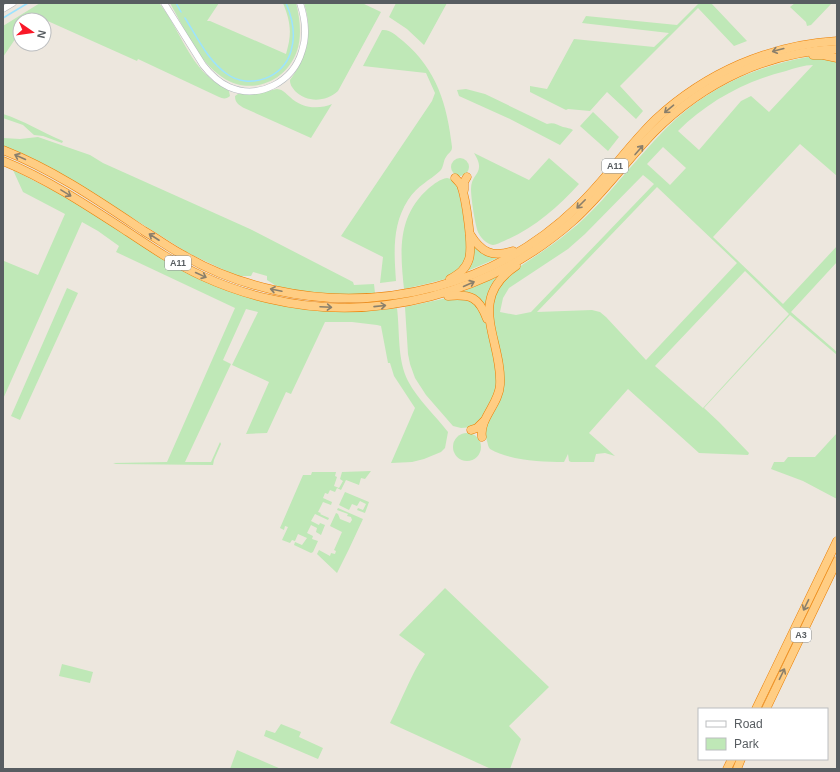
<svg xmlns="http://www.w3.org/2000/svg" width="840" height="772" font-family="Helvetica,sans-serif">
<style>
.green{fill:#bfe8b7;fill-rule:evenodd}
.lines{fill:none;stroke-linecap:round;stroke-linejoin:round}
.stream{stroke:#9ce3ff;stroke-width:1.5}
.secondary-casing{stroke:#b2b8bd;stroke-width:7}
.highway-casing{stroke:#eb7e00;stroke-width:9}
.secondary{stroke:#fff;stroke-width:6}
.highway{stroke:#ffcd83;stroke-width:8}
.oneway{stroke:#8a7f6b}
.labels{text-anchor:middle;stroke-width:3.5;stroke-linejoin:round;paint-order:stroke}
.shield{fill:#fff;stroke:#8a8e90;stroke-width:1}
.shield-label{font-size:9px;font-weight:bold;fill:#585d61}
</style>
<rect width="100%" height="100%" fill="#ede7de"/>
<g class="green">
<path d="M40 3H159C178 26 187 59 211 79 216 83 223 87 229 91L230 96C227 99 223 99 219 97L138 59 137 61 32 14 28 20H20V32L3 57V26Z"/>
<path d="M170 3H219L207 21H210L286 54C292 34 291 23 283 3H296C300 18 302 36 297 51 285 85 245 97 218 74 197 58 183 26 170 3Z"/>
<path d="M304 3H362L381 12 338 91C326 102 307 103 295 91 292 87 290 85 290 80 308 56 313 32 304 3Z"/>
<polygon points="396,3 447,3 424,45 407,29 389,17"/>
<polygon points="699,3 711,3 747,41 734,46 698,8 620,86 643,111 636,119 607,92 590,111 568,109 566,110 530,92 530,86 547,89 574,39 654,47 669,33 582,23 586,16 677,25"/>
<polygon points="795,3 832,3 811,25 807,26 806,22 790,7"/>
<path d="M382 30C390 29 397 36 403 41 437 70 447 104 452 147 452 152 449 152 446 157 443 161 444 167 440 171 429 181 418 185 408 200 392 225 394 252 396 281L380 283 383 257 341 236 432 101 435 93 426 73 363 66Z"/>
<path d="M808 57H815L837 61V176L800 144 713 237 783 304 837 246V262L791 312 837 352V355L790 315 704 408 719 422 749 453 748 455 699 453 628 389 589 433 615 456 605 453 596 454 594 462H571L569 461 568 454 564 462C541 462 511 461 490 449 488 447 488 444 487 441 479 418 499 415 500 397 502 370 484 316 496 292 506 273 526 263 543 251 555 243 566 234 577 225 600 205 618 181 638 159 652 143 667 126 683 113 719 83 762 65 808 57ZM813 65 769 112 751 96 741 101 699 150 678 131C707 102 745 81 786 71 795 68 804 65 813 65ZM663 147 686 168 670 185 647 164ZM643 175 654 184 531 312 516 315 500 312 503 298 509 288 568 249 585 234ZM657 187 737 263 646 360 606 317 600 312 592 310 537 312ZM745 271 789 314 703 408 655 366Z"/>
<path d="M277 89C284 90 285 93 290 97 301 108 318 110 332 104L311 138 244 108C239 105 235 103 235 96L238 94H254Z"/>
<path d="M466 89 485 94 547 124C554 122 557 125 563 127 567 128 570 128 573 130L560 145 510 119 459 96 457 90Z"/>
<polygon points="593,112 619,137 608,151 580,126"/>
<path d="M3 114C23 120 43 133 63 141L62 143 43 136 34 135 23 125 3 118Z"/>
<path d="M38 137 90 155 103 163 250 229 353 282 354 285 374 284 375 293C347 295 305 296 278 287 274 285 271 282 267 280V276L253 272 251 276H239L224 270 188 253 88 190 52 169 3 146V138L20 139Z"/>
<path d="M474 153 529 180 549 158 579 184C558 207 533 229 504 241 501 242 496 245 493 245 487 244 481 238 479 234 475 227 471 197 471 189 471 172 487 174 474 153Z"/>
<circle cx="460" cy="167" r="9"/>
<path d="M13 170 64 196 216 286C277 310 333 316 397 308 400 332 397 359 408 381 418 400 435 415 448 432L445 448 441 452 424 459 412 462 391 463 415 408 394 376 390 363H388L381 326 377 325 352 322H325L291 394 286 392 267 433 246 434 269 382 232 365 258 312 246 309 223 360 231 364 185 462H211L220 442 221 444 214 460 213 465 116 464 113 463 167 462 235 308 116 252 119 246 98 231 82 222 3 399V264L4 261 38 275 65 214 23 192Z"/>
<path d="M447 178 451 179 457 184 463 213 468 248 466 262 449 278 426 284 404 289C400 251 397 216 429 188 434 184 440 179 447 178Z"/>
<polygon points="473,244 500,257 465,272"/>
<polygon points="501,275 486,309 462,292"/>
<polygon points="67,288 78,293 20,420 11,416"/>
<polygon points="447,298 473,301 486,319 495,363 497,387 485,416 474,427 461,428 453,426 426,395 415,378 410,364 408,354 405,307"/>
<circle cx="467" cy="447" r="14"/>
<polygon points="837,433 837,499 803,481 771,469 774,462 784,462 788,457 815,457"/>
<polygon points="371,471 365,479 361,478 359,485 346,480 341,490 337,488 335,492 330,490 328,494 325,493 323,498 332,502 331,505 323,502 318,512 321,513 320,514 329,518 328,520 315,514 311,521 319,525 320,523 325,525 321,535 316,532 317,528 311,525 307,533 313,536 312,539 318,541 313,552 311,553 294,545 295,542 302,545 307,538 298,534 295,541 292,540 290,543 282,540 288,527 285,526 284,530 280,528 303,475 311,475 312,472 336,472 335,476 337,477 334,486 339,488 343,481 340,479 342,472"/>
<polygon points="345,492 369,502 365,513 357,510 358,508 363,510 366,504 360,501 357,506 352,504 349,510 339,505"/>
<polygon points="338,508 363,519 349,549 337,573 317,554 319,550 330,556 331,553 335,554 336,551 334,550 342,532 330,526 336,513 338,514 340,519 350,523 352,520 351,517 347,516 348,514 337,510"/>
<path d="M445 588 549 687 509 726 521 739 510 769H491L390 723C402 700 410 676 425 654L399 635Z"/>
<polygon points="62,664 93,672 90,683 59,676"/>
<polygon points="281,724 301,732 299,737 323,748 318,759 264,736 266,730 275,733"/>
<polygon points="237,750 281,769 230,769"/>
</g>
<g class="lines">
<g class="stream">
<polyline points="176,3 181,12"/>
<polyline points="3,18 28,3"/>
<path d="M185 18C197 37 208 61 227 74 249 90 284 78 291 51 296 35 292 17 286 3"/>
</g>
<defs>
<g id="secondary">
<path d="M164 3 203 65C210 74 218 82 229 87 259 100 293 82 302 51 307 36 305 18 300 3"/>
<polyline points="3,9 13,3"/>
</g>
<g id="highway">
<polyline points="813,55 823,55 837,58"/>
<path d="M3 150C54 170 99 201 144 231 158 239 171 249 185 256 212 272 243 283 274 290 382 314 496 285 576 208 605 181 627 147 656 119 706 73 769 45 837 41"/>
<path d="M3 161C47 179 88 206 128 232 152 248 176 264 202 276 224 286 247 294 270 299 376 324 492 293 573 221 603 194 626 161 654 132 704 82 767 52 837 49"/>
<polyline points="464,190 464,182 467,177"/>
<path d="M470 234C481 252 492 258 513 251"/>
<path d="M450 279C459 274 466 269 469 259 473 246 466 199 461 185 459 182 457 180 455 178"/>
<path d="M448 296C471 294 479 297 487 319"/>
<polyline points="471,430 477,428 484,421"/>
<path d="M482 437C479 419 499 404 500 385 503 341 465 300 516 266"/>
<polyline points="756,709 837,541"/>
<polyline points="766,709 837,561"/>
<polyline points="727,769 732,759"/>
<polyline points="737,769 741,759"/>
</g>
</defs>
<use href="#secondary" class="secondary-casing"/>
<use href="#highway" class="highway-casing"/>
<use href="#secondary" class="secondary"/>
<use href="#highway" class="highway"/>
</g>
<defs><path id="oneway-shaft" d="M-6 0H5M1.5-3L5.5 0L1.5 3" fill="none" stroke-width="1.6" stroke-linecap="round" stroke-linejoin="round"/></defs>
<g class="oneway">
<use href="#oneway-shaft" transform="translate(778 50) rotate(165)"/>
<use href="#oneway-shaft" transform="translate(669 109) rotate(140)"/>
<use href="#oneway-shaft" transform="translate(639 150) rotate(-49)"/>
<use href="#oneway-shaft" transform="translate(20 157) rotate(-156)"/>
<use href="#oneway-shaft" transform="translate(66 193) rotate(31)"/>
<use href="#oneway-shaft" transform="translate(581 204) rotate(135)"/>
<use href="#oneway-shaft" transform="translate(154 237) rotate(-147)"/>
<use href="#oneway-shaft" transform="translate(201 275) rotate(25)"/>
<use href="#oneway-shaft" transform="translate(469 284) rotate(-24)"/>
<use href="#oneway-shaft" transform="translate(276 290) rotate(-168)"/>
<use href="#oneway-shaft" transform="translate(380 306) rotate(-6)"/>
<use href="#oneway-shaft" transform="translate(326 307) rotate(3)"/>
<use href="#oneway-shaft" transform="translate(806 605) rotate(116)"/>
<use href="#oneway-shaft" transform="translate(782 674) rotate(-64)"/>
</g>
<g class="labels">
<g class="shield">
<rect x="602" y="159" width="26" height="14" rx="3"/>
<rect x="165" y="256" width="26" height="14" rx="3"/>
<rect x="791" y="628" width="20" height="14" rx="3"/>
</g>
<g class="shield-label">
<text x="615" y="169">A11</text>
<text x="178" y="266">A11</text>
<text x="801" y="638">A3</text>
</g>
</g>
<rect width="840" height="772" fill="none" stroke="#585d61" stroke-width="8"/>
<rect x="698" y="708" width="130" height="52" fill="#ffffff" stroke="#bcbec0"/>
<rect x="706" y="721" width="20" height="6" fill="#ffffff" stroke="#bcbec0"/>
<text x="734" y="728" font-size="12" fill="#585d61">Road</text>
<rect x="706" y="738" width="20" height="12" fill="#bfe8b7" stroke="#bcbec0"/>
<text x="734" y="748" font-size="12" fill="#585d61">Park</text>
<g transform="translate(32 32) rotate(103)"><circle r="19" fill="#ffffff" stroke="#bcbec0"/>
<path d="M0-3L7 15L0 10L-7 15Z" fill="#f91828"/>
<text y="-6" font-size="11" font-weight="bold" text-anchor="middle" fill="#585d61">N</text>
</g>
</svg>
